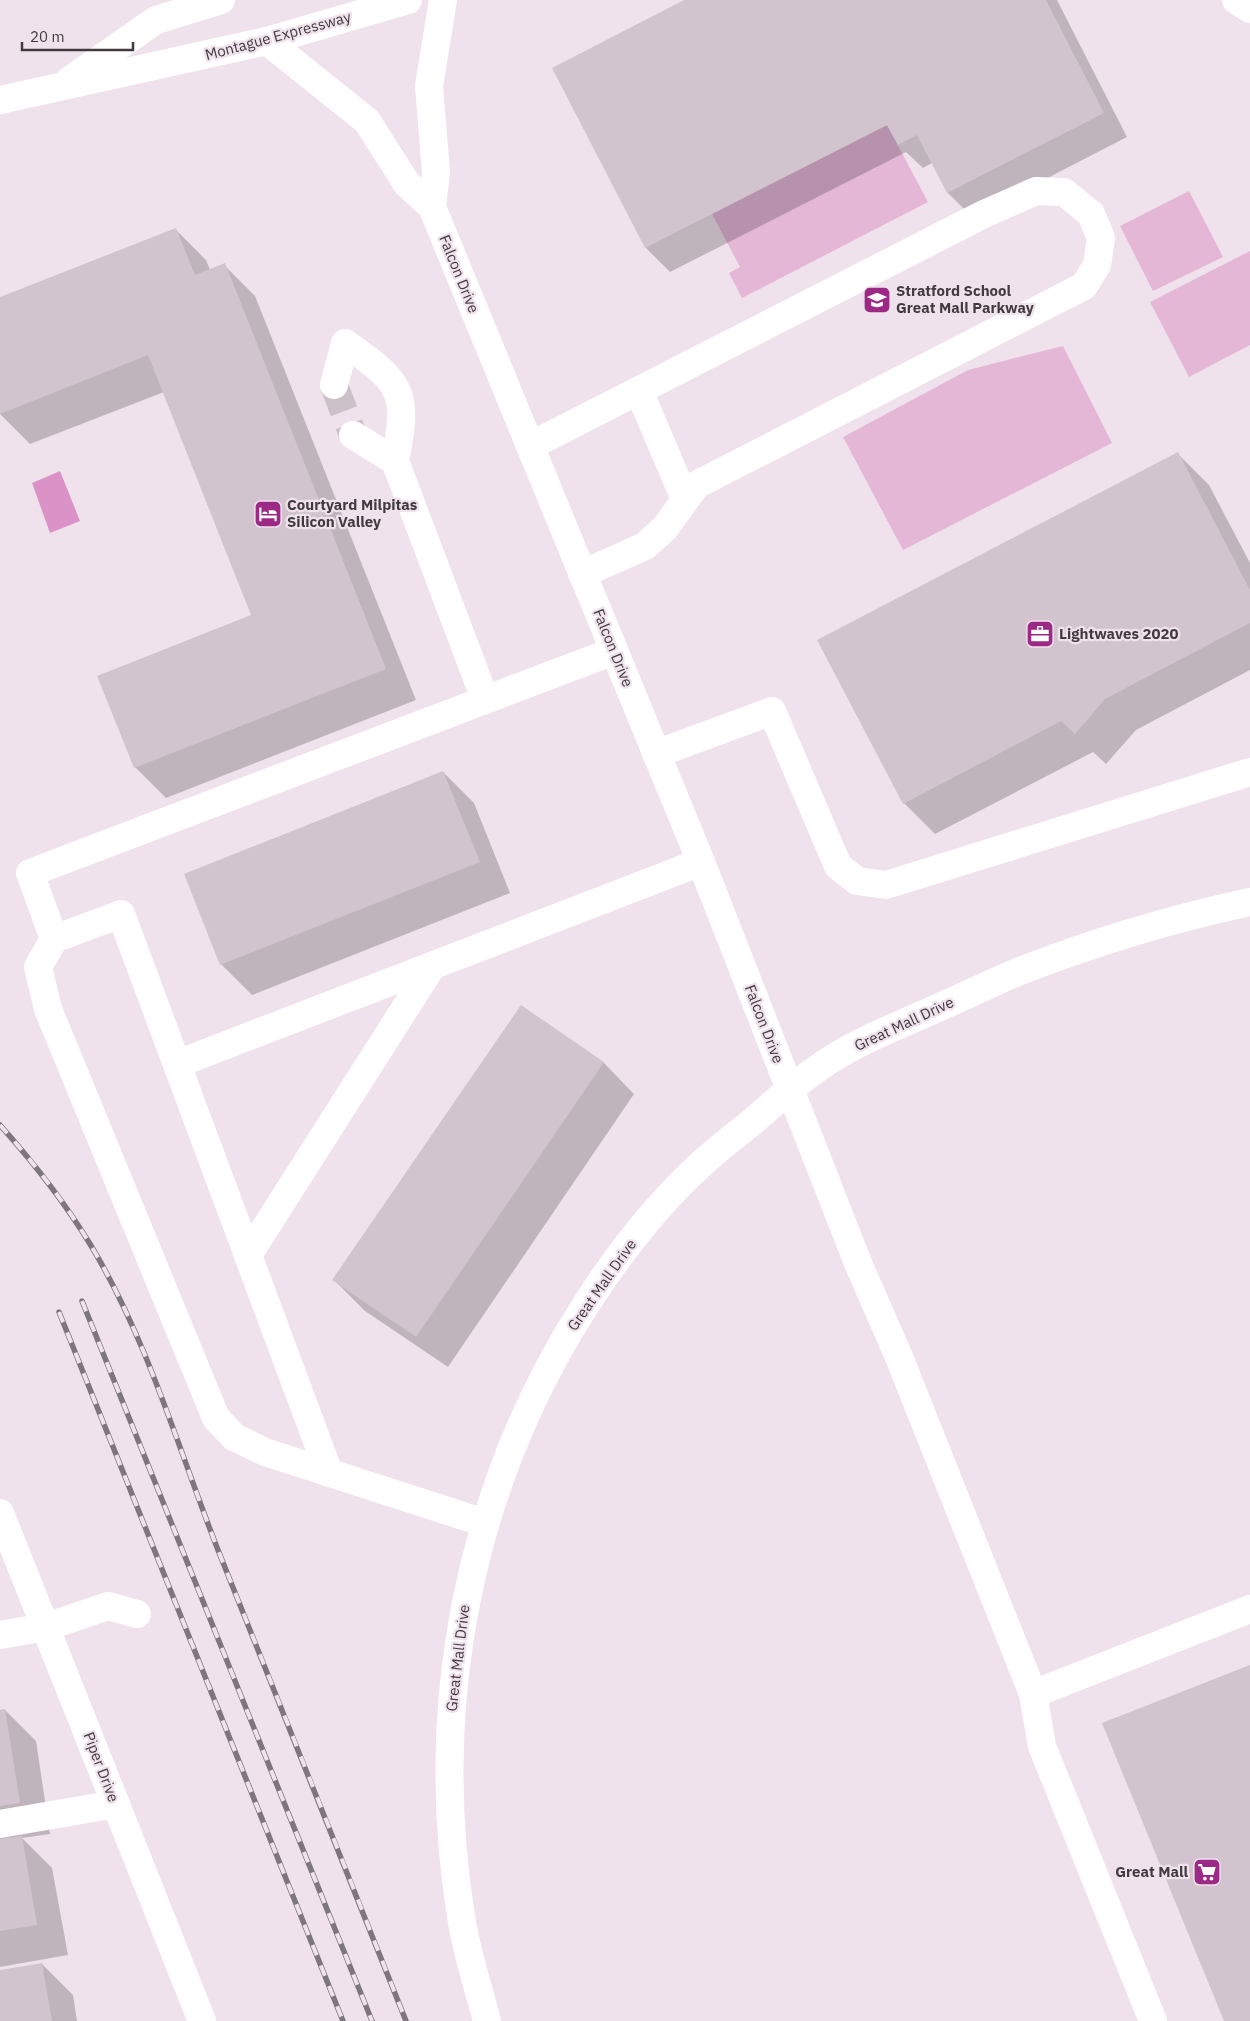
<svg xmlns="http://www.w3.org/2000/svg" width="1250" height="2021" font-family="'IBM Plex Sans',sans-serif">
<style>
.green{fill:#e4b7d7}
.water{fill:#db93c7}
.shadow{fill:#0003}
.building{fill:#d2c4ce}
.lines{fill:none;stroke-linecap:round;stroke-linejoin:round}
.minor-tunnel{stroke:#cdc1c9;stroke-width:28;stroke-dasharray:28 14;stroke-linecap:butt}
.minor{stroke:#fff;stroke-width:28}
.major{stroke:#fff;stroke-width:28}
.highway{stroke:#fff;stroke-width:28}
.rail-casing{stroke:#7e767c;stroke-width:5.5}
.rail{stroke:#f0e2ec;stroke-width:4;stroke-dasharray:11;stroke-linecap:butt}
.labels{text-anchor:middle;stroke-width:4.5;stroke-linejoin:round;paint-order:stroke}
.street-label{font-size:15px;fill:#403b3f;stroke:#f0e2ec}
.poi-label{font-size:15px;font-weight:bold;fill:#403b3f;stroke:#f0e2ec;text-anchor:start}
</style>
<rect width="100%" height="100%" fill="#f0e2ec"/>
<g class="green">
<polygon points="887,125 928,202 742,298 729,273 740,267 712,214"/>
<polygon points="1189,191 1223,257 1153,291 1120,226"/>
<polygon points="1250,251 1250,345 1189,377 1150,302"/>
<polygon points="1063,346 1112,443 903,550 843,437 968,370"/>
</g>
<polygon class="water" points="60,471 80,521 50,533 32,483"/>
<g class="shadow">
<polygon points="687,0 1057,0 1127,137 972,217 948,193 932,163 923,168 906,152 670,272 646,248"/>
<polygon points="175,229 206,260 210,270 224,265 255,296 416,700 166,798 135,767 253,616 164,392 30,444 0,414 0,298"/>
<polygon points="1178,454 1209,485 1250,563 1250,670 1136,730 1106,764 1093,752 935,834 904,803"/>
<polygon points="443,772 474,803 510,893 252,995 221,964"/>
<polygon points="521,1007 604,1063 634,1094 448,1367 365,1311 334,1280"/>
<polygon points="5,1710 36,1741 50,1834 22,1838 52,1868 68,1955 0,1967 0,1711"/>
<polygon points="42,1964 73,1995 77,2021 0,2021 0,1971"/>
</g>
<g class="building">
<polygon points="684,0 1046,0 1104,113 947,193 917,135 898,145 887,125 645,248 552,68"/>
<polygon points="176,228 195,275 225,263 386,669 134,768 97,676 251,615 148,355 0,414 0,297"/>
<polygon points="1178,452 1250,590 1250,623 1105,699 1075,734 1061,721 903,804 817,640"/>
<polygon points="443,771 480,862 220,965 184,874"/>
<polygon points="521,1005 604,1062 416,1337 332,1280"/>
<polygon points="1250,1665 1250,2021 1224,2021 1102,1723"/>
<polygon points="5,1709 20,1803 0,1806 0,1710"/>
<polygon points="22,1836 37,1925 0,1931 0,1839"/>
<polygon points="42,1963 52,2021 0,2021 0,1970"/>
</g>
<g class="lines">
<polyline class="minor-tunnel" points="334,385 353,435"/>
<g class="minor">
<polyline points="267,41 367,121 407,184 432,207 701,862 858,1263 899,1357 1033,1694 1042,1746 1153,2021"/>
<polyline points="432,207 436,172 429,86 443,0"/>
<path d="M334 385 345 343C402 383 409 391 395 461L485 699"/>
<polyline points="639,391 685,499"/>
<polyline points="353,435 395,461"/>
<polyline points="530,446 984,214 1036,191 1064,192 1091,214 1101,238 1097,265 1084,286 696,485 665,528 645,546 582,574"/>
<polyline points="656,754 772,711 838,866 857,881 886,885 1250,772"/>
<polyline points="54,939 38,967 48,1009 216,1418 234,1437 265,1452 485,1523"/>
<polyline points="177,1064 701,862"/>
<polyline points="248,1255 432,966"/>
<polyline points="329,1473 121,914 54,939 30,873 614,651"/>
<polyline points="0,1513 202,2021"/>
<polyline points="0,1635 46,1627 108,1606 137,1614"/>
<polyline points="1033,1694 1250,1609"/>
<polyline points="0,1824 116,1804"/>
<path d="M487 2021C478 1986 466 1951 461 1916 427 1704 469 1487 585 1306 617 1256 654 1208 697 1168 714 1152 733 1137 751 1123 776 1101 802 1078 830 1060 864 1038 905 1023 942 1006 968 995 993 982 1020 971 1095 942 1171 919 1250 902"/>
</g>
<polyline class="major" points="1236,0 1250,9"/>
<g class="highway">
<polyline points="70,80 156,20 221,0"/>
<polyline points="0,100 267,41 408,0"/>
</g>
<defs>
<g id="rail">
<path d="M0 1125C33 1162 64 1201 90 1244 147 1338 178 1448 218 1550 281 1707 344 1864 406 2021"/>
<polyline points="82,1301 372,2021"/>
<polyline points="59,1312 343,2021"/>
</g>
</defs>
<use href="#rail" class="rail-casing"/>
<use href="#rail" class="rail"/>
</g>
<defs>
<symbol id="school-square" viewBox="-11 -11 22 22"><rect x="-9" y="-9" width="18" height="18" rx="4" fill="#9d2986" stroke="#f0e2ec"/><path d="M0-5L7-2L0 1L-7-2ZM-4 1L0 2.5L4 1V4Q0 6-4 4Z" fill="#fff"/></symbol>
<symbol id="hotel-square" viewBox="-11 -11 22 22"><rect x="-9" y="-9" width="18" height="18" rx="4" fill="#9d2986" stroke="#f0e2ec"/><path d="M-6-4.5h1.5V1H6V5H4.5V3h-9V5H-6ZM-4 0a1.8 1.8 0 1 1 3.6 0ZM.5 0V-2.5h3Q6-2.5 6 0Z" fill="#fff"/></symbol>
<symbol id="office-square" viewBox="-11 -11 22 22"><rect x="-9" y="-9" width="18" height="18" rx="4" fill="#9d2986" stroke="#f0e2ec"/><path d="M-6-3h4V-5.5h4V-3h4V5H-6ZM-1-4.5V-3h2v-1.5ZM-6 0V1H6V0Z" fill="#fff"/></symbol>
<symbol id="supermarket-square" viewBox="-11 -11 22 22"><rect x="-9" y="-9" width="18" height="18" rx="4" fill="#9d2986" stroke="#f0e2ec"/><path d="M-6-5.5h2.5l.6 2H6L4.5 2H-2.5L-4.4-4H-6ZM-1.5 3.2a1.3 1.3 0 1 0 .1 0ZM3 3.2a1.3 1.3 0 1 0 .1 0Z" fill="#fff"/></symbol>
</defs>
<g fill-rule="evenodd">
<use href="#school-square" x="861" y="284" width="32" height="32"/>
<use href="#hotel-square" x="252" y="498" width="32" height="32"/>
<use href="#office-square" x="1024" y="618" width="32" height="32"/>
<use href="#supermarket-square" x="1191" y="1856" width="32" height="32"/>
</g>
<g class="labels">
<g class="street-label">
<text transform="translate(278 36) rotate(-15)" y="5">Montague Expressway</text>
<text transform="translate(459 274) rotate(68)" y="5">Falcon Drive</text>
<text transform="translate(613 648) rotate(68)" y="5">Falcon Drive</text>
<text transform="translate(764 1024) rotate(69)" y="5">Falcon Drive</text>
<text transform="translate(904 1024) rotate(-25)" y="5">Great Mall Drive</text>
<text transform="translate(602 1285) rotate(-55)" y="5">Great Mall Drive</text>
<text transform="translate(458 1658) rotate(-83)" y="5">Great Mall Drive</text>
<text transform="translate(101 1767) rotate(69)" y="5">Piper Drive</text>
</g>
<g class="poi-label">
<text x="896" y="296">Stratford School<tspan x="896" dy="17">Great Mall Parkway</tspan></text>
<text x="287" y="510">Courtyard Milpitas<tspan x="287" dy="17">Silicon Valley</tspan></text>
<text x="1059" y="639">Lightwaves 2020</text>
<text x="1188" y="1877" text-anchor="end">Great Mall</text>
</g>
</g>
<path d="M22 42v8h111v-8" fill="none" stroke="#403b3f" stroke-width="2.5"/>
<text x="30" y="42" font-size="15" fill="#403b3f" stroke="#f0e2ec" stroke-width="4" paint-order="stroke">20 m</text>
</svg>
